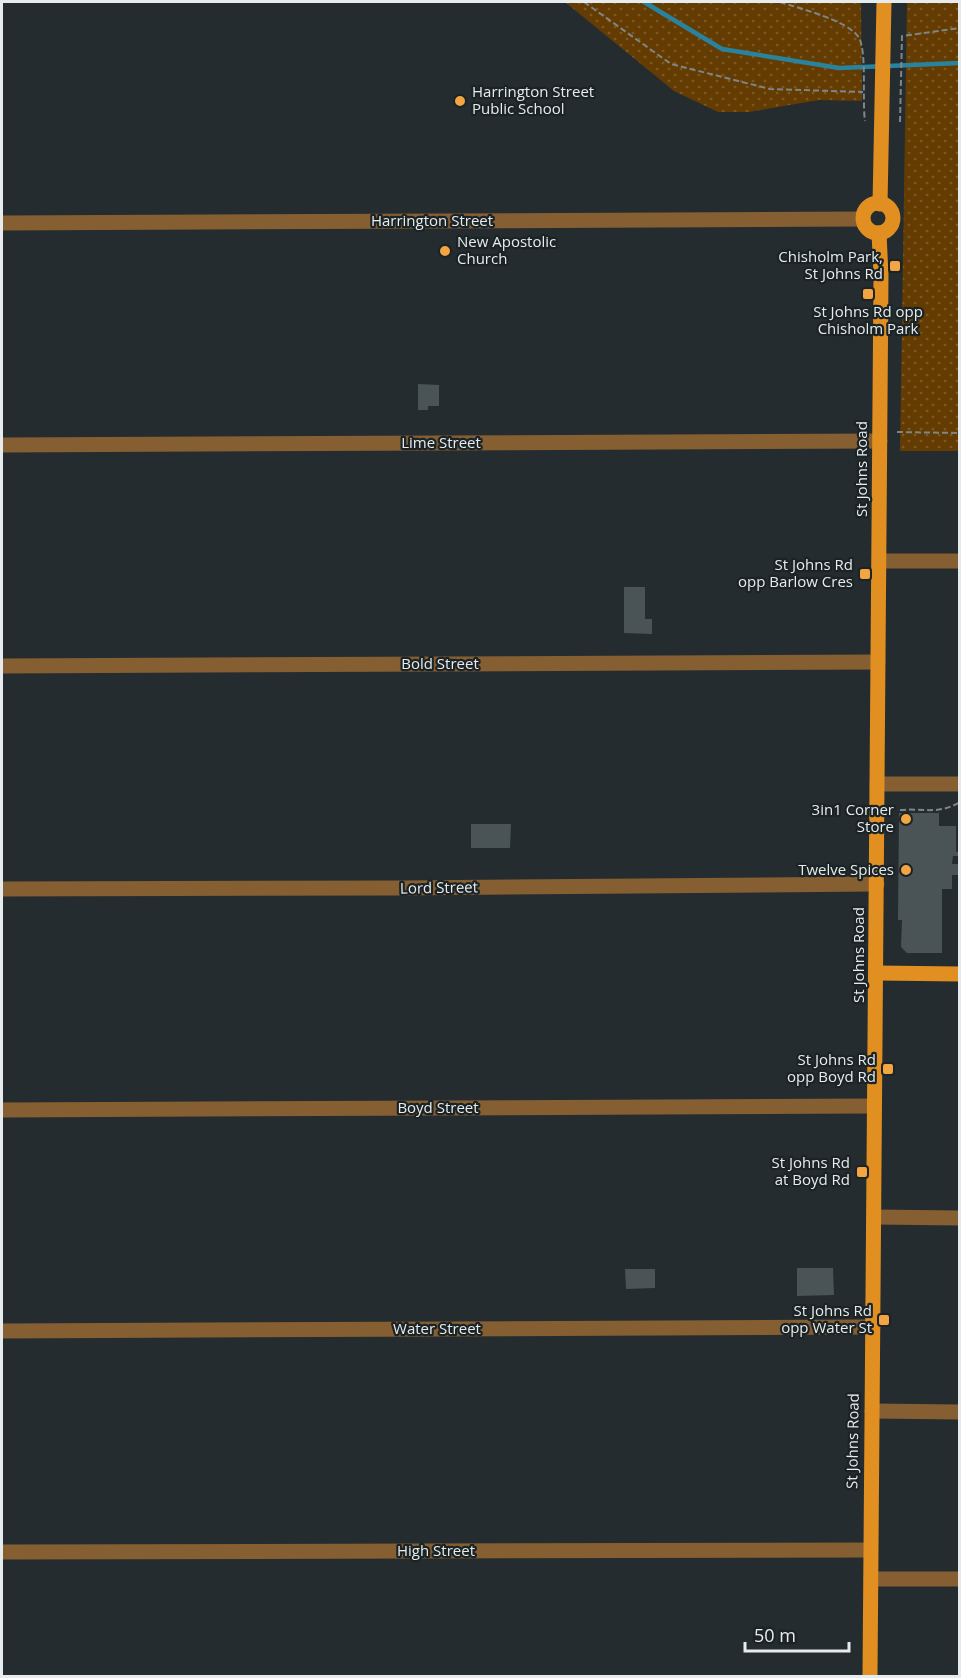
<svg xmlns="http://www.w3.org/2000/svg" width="961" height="1678" font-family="'Open Sans',sans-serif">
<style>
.park{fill:url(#park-dots)}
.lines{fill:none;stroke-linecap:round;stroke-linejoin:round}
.stream{stroke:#29839e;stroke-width:4.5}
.building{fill:#4a5356}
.path{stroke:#7f8689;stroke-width:2;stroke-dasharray:6 3;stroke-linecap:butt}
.minor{stroke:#855e32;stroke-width:15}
.major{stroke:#e08f20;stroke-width:15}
.poi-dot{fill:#f3a443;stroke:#1b2325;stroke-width:2}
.labels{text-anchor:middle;stroke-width:4.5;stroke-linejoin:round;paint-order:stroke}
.poi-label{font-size:15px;fill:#e6ebed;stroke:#1b2325;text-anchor:end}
.street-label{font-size:15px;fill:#e6ebed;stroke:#1b2325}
</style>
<defs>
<pattern id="park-dots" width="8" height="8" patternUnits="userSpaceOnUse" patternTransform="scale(1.5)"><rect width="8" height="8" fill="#643c02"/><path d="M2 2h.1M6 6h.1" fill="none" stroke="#7a5827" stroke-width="1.8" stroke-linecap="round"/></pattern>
</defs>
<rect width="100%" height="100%" fill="#242c2f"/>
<g class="park">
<polygon points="565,2 861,2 862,101 819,100 749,112 718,112 674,91"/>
<polygon points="907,2 959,2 959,451 900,451"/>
</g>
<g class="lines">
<polyline class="stream" points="644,2 722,49 839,68 960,63"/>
</g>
<g class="building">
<polygon points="418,384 439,385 439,406 428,406 428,410 418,410"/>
<polygon points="624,587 645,587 645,619 652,619 652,634 624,633"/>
<polygon points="899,813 939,813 939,826 956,826 956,852 960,851 960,856 953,856 952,864 960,864 960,875 952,875 952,889 942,889 942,953 907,953 901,947 902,920 898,920"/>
<polygon points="471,824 511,824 510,848 471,848"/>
<polygon points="797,1268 833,1268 834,1295 797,1296"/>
<polygon points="625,1269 655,1269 655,1288 626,1289"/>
</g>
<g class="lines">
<g class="path">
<polyline points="584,2 671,64 770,89 863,92"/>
<path d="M780 2C798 8 850 21 859 38 867 52 862 101 865 121"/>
<polyline points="900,122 902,36 960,28"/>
<polyline points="897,432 960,433"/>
<path d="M900 810C924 808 938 815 960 802"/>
</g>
<g class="minor">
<polyline points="2,223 863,219"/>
<polyline points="2,445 880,441"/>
<polyline points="880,561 960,561"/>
<polyline points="2,666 878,662"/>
<polyline points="877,784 960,784"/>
<polyline points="2,889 403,888 877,884"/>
<polyline points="2,1110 874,1106"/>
<polyline points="874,1217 960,1218"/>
<polyline points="2,1331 873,1327"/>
<polyline points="872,1411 960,1412"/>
<polyline points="2,1552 870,1550"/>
<polyline points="871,1579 960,1579"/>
</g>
<g class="major">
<circle cx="878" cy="218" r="15"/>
<polyline points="880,204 884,2"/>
<polyline points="877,973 960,974"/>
<path d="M870 1676C874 1209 877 742 881 275L879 233"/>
</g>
</g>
<g class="poi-dot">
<circle cx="460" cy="101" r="6"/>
<circle cx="445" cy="251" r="6"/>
<rect x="889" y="260" width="12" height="12" rx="3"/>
<rect x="862" y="288" width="12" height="12" rx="3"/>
<rect x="859" y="568" width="12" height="12" rx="3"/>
<circle cx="906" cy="819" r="6"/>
<circle cx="906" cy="870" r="6"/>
<rect x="882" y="1063" width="12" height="12" rx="3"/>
<rect x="856" y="1166" width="12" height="12" rx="3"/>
<rect x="878" y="1314" width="12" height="12" rx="3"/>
</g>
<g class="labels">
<g class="poi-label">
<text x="472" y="97" text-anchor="start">Harrington Street<tspan x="472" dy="17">Public School</tspan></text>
<text x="457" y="247" text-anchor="start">New Apostolic<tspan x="457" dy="17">Church</tspan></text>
<text x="883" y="262">Chisholm Park,<tspan x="883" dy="17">St Johns Rd</tspan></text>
<text x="868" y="317" text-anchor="middle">St Johns Rd opp<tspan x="868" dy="17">Chisholm Park</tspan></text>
<text x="853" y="570">St Johns Rd<tspan x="853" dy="17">opp Barlow Cres</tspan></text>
<text x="894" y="815">3in1 Corner<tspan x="894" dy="17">Store</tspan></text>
<text x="894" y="875">Twelve Spices</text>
<text x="876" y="1065">St Johns Rd<tspan x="876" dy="17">opp Boyd Rd</tspan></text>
<text x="850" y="1168">St Johns Rd<tspan x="850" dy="17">at Boyd Rd</tspan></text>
<text x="872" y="1316">St Johns Rd<tspan x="872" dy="17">opp Water St</tspan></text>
</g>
<g class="street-label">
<text x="432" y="226">Harrington Street</text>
<text x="441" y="448">Lime Street</text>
<text transform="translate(862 469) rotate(-90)" y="5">St Johns Road</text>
<text x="440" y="669">Bold Street</text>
<text transform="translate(439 888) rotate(-1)" y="5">Lord Street</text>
<text transform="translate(859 955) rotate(-90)" y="5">St Johns Road</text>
<text x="438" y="1113">Boyd Street</text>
<text x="437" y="1334">Water Street</text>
<text transform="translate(853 1441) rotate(-89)" y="5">St Johns Road</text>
<text x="436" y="1556">High Street</text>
</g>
</g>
<rect width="961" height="1678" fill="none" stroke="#e6ebed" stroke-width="6"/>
<path d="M745 1642v9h104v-9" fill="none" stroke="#e6ebed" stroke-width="3"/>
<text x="754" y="1642" font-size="18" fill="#e6ebed" stroke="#1b2325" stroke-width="4.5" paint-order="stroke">50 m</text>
</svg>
